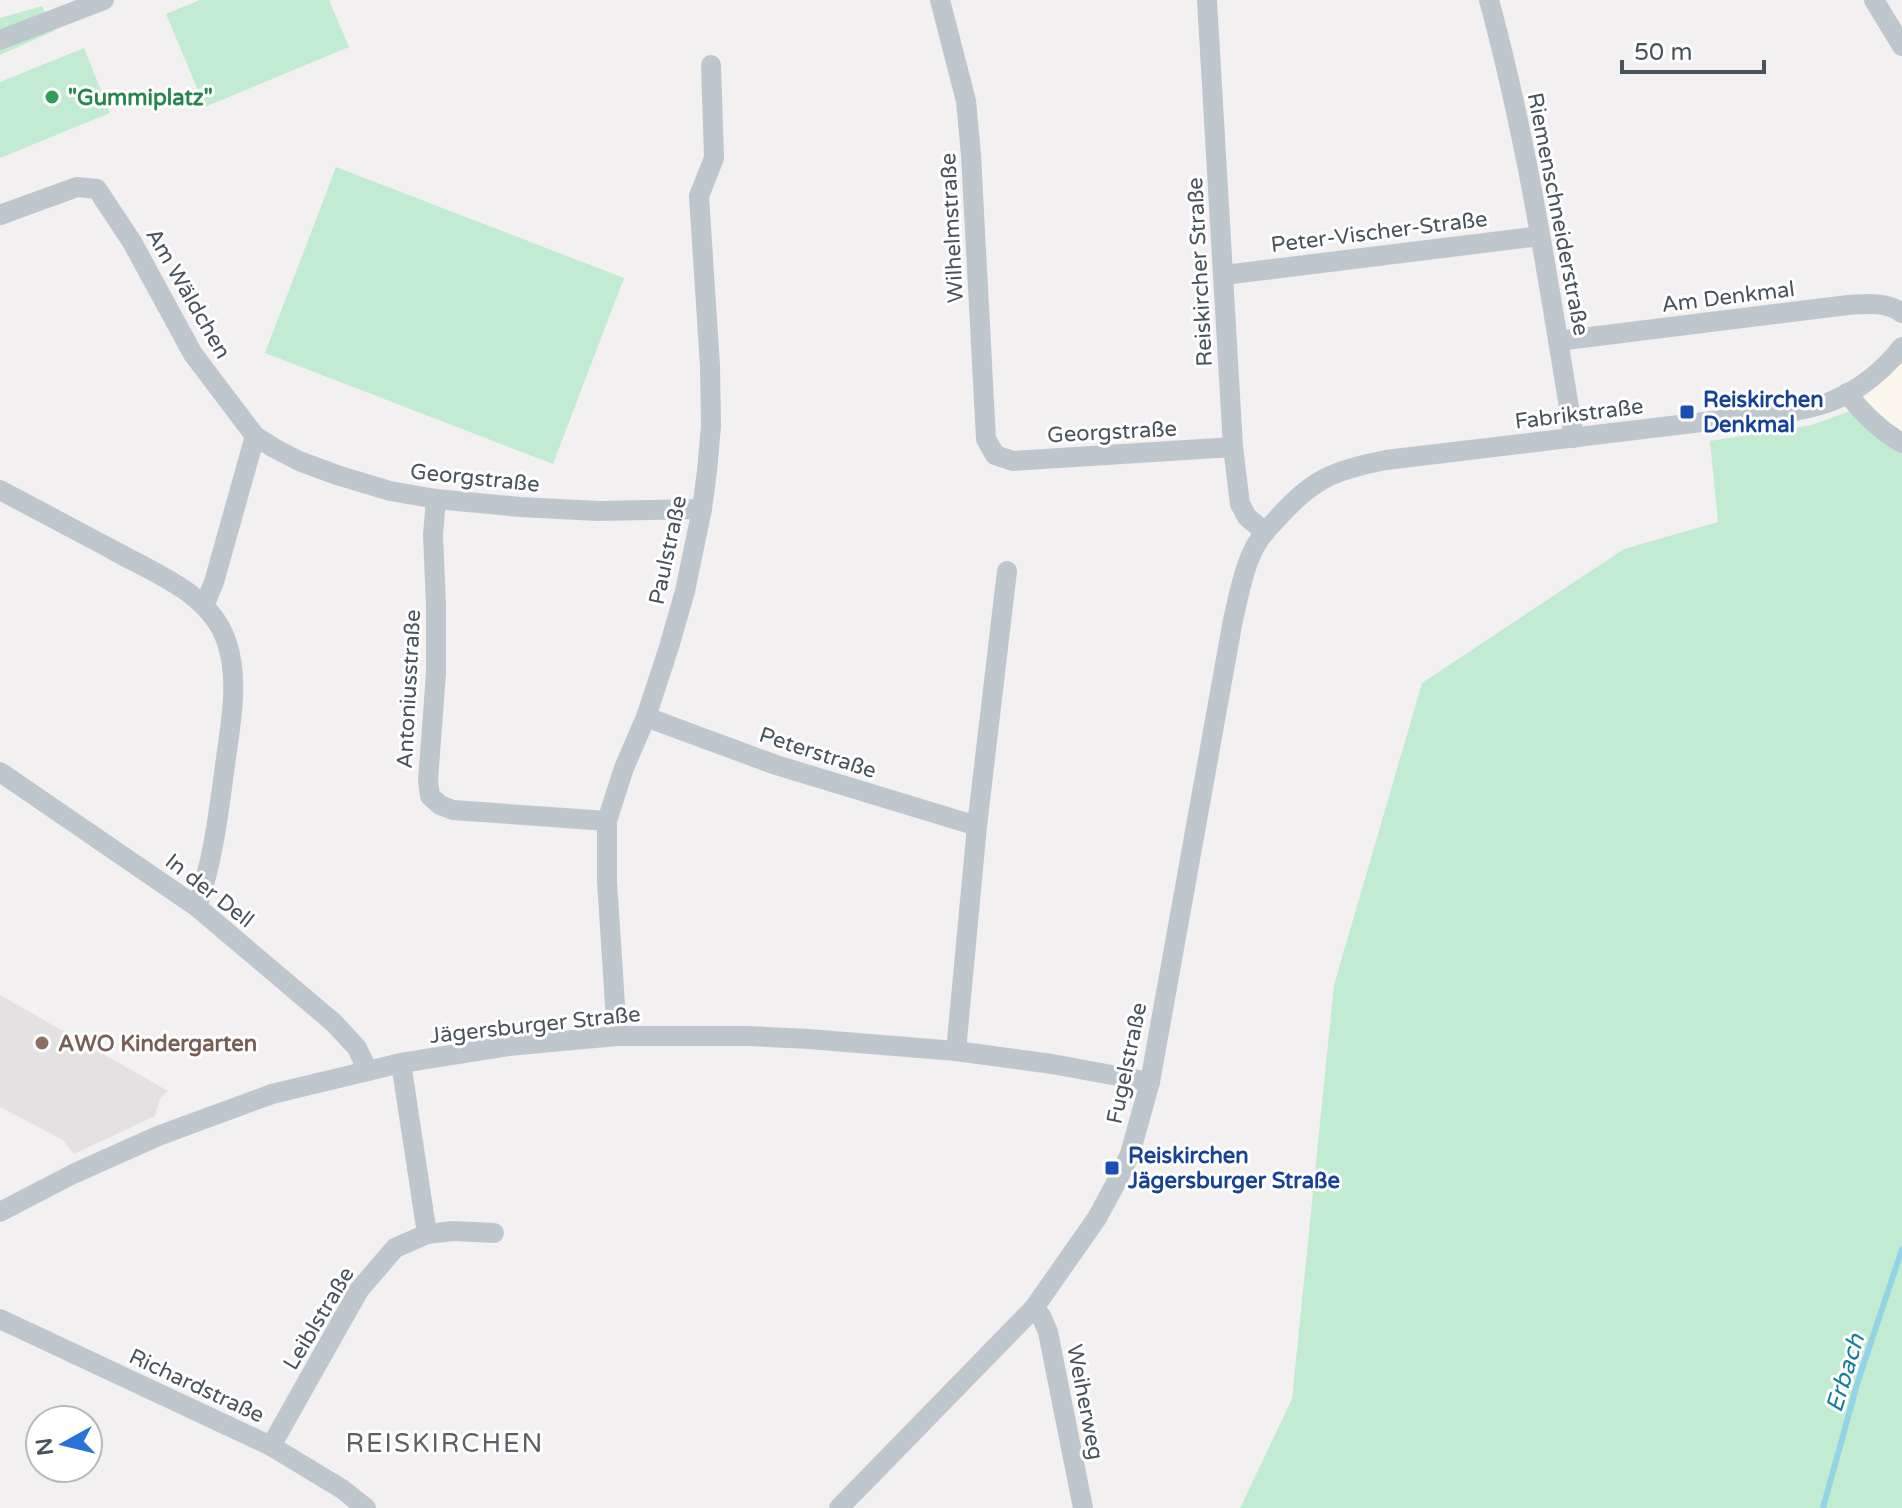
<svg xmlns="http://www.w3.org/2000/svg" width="1902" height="1508" font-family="'Varela Round',sans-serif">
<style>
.commercial{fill:#fbf7ec}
.education{fill:#e3e1e1}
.green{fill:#c2ecd2}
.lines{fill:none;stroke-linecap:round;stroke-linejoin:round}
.stream{stroke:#93d5e6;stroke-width:6}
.street{stroke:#bfc7ce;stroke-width:20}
.leisure-dot{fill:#2e9e5b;stroke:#fff;stroke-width:3}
.transit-dot{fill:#1a4fb4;stroke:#fff;stroke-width:3}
.education-dot{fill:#8d6e63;stroke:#fff;stroke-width:3}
.labels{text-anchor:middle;stroke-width:6;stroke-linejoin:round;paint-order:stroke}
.leisure-label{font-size:22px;font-weight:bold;fill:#27864d;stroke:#fff;text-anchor:start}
.street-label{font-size:22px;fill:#49535c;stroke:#fff}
.transit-label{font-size:22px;font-weight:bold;fill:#164399;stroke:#fff;text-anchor:start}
.education-label{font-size:22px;font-weight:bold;fill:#785e54;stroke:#fff;text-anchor:start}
.water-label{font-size:24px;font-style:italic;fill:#177f9b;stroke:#fff}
.quarter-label{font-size:26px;letter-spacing:2px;fill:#5d6065;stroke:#fff}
</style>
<rect width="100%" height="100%" fill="#f2f0f0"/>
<polygon class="commercial" points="1902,355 1902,450 1853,410 1890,371"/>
<polygon class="education" points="0,995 168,1091 160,1098 155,1116 74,1154 63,1140 0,1107"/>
<g class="green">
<polygon points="200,0 329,0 349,47 205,107 166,14"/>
<polygon points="42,6 54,31 0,55 0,18"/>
<polygon points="84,48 110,113 0,158 0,82"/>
<polygon points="336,167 624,278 553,464 265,353"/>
<polygon points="1853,410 1902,450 1902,1508 1240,1508 1292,1399 1334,985 1422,683 1624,549 1718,522 1710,441 1812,425"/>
</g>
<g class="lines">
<polyline class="stream" points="1823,1508 1858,1381 1902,1249"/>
<g class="street">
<polyline points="940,0 966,101 971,155 986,439 995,455 1013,461 1233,447"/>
<polyline points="1207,0 1233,447 1240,504 1247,517 1265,532"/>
<path d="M1489 0C1528 143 1550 292 1574 438"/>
<polyline points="1874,0 1902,46"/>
<polyline points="0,40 104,0"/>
<polyline points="0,215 77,187 97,189 132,242 193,354 255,436 274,448 299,461 337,475 390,491 436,499 520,507 598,511 702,509"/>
<polyline points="1224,275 1540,236"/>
<path d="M1558 341 1848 305C1867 304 1885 301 1902 313"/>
<path d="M1847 393C1863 414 1879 430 1902 443"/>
<path d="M0 490C38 510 75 530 113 550 155 574 211 593 227 643 239 680 231 721 226 758 219 809 214 858 197 907"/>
<polyline points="436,499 433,535 436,605 436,673 428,781 430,796 440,805 453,810 607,821"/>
<polyline points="204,606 214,582 255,436"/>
<polyline points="646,717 776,765 977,826"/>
<polyline points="0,772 197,907 334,1023 357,1048 368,1071"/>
<polyline points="617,1036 607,881 607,821 624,768 646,717 669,647 685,591 702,509 707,471 711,426 710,366 699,196 714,158 711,65"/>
<polyline points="956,1051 977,826 1007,571"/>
<polyline points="401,1063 427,1234"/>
<polyline points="0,1212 73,1174 158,1136 272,1094 401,1063 508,1046 617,1036 747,1036 809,1039 956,1051 1052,1064 1150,1082"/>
<polyline points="1034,1308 1041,1316 1048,1332 1083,1508"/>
<polyline points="0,1319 271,1446 342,1489 366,1508"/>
<polyline points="271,1446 359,1290 395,1248 427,1234 453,1231 494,1233"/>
<path d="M839 1508 1034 1308 1097 1218 1118 1179 1130 1154 1150 1082 1233 620C1238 599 1242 575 1251 555 1256 542 1266 530 1276 520 1312 479 1334 470 1386 460L1795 411C1807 408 1820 406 1832 401 1859 390 1884 370 1902 347"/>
</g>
</g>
<circle class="leisure-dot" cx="52" cy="97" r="8"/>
<g class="transit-dot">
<rect x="1679" y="404" width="16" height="16" rx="4"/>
<rect x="1104" y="1160" width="16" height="16" rx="4"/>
</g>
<circle class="education-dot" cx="42" cy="1043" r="8"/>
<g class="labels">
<g class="leisure-label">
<text x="68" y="105">"Gummiplatz"</text>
</g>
<g class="street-label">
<text transform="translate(1559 214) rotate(79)" y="8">Riemenschneiderstraße</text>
<text transform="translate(951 228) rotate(-93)" y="8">Wilhelmstraße</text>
<text transform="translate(1379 231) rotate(-7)" y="8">Peter-Vischer-Straße</text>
<text transform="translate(1199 272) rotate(-93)" y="8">Reiskircher Straße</text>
<text transform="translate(189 293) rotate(60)" y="8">Am Wäldchen</text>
<text transform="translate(1728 296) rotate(-7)" y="8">Am Denkmal</text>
<text transform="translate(1579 413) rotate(-7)" y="8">Fabrikstraße</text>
<text transform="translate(1112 431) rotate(-3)" y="8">Georgstraße</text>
<text transform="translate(475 477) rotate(6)" y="8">Georgstraße</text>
<text transform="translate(667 550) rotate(-78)" y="8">Paulstraße</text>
<text transform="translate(408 689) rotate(-87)" y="8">Antoniusstraße</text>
<text transform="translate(818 752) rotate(18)" y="8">Peterstraße</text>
<text transform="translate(210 890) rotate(38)" y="8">In der Dell</text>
<text transform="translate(535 1024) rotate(-6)" y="8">Jägersburger Straße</text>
<text transform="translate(1126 1063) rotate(-78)" y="8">Fugelstraße</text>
<text transform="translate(318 1318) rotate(-59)" y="8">Leiblstraße</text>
<text transform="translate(197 1385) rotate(25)" y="8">Richardstraße</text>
<text transform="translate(1086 1402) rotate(79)" y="8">Weiherweg</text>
</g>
<g class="transit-label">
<text x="1703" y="407">Reiskirchen<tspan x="1703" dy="25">Denkmal</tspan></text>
<text x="1128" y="1163">Reiskirchen<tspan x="1128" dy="25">Jägersburger Straße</tspan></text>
</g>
<g class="education-label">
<text x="58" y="1051">AWO Kindergarten</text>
</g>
<g class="water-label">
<text transform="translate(1845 1373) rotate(-73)" y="8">Erbach</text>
</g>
<g class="quarter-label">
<text x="445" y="1452">REISKIRCHEN</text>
</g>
</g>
<g transform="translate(64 1444) rotate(262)"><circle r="38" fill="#ffffff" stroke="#b6babe" stroke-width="2"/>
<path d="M0-6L14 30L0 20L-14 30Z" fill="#2774d6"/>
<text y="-12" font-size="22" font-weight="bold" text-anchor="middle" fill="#49535c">N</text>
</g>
<path d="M1622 60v12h142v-12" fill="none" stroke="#49535c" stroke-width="4"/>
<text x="1634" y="60" font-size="24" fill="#49535c" stroke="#ffffff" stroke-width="6" paint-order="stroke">50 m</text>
</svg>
